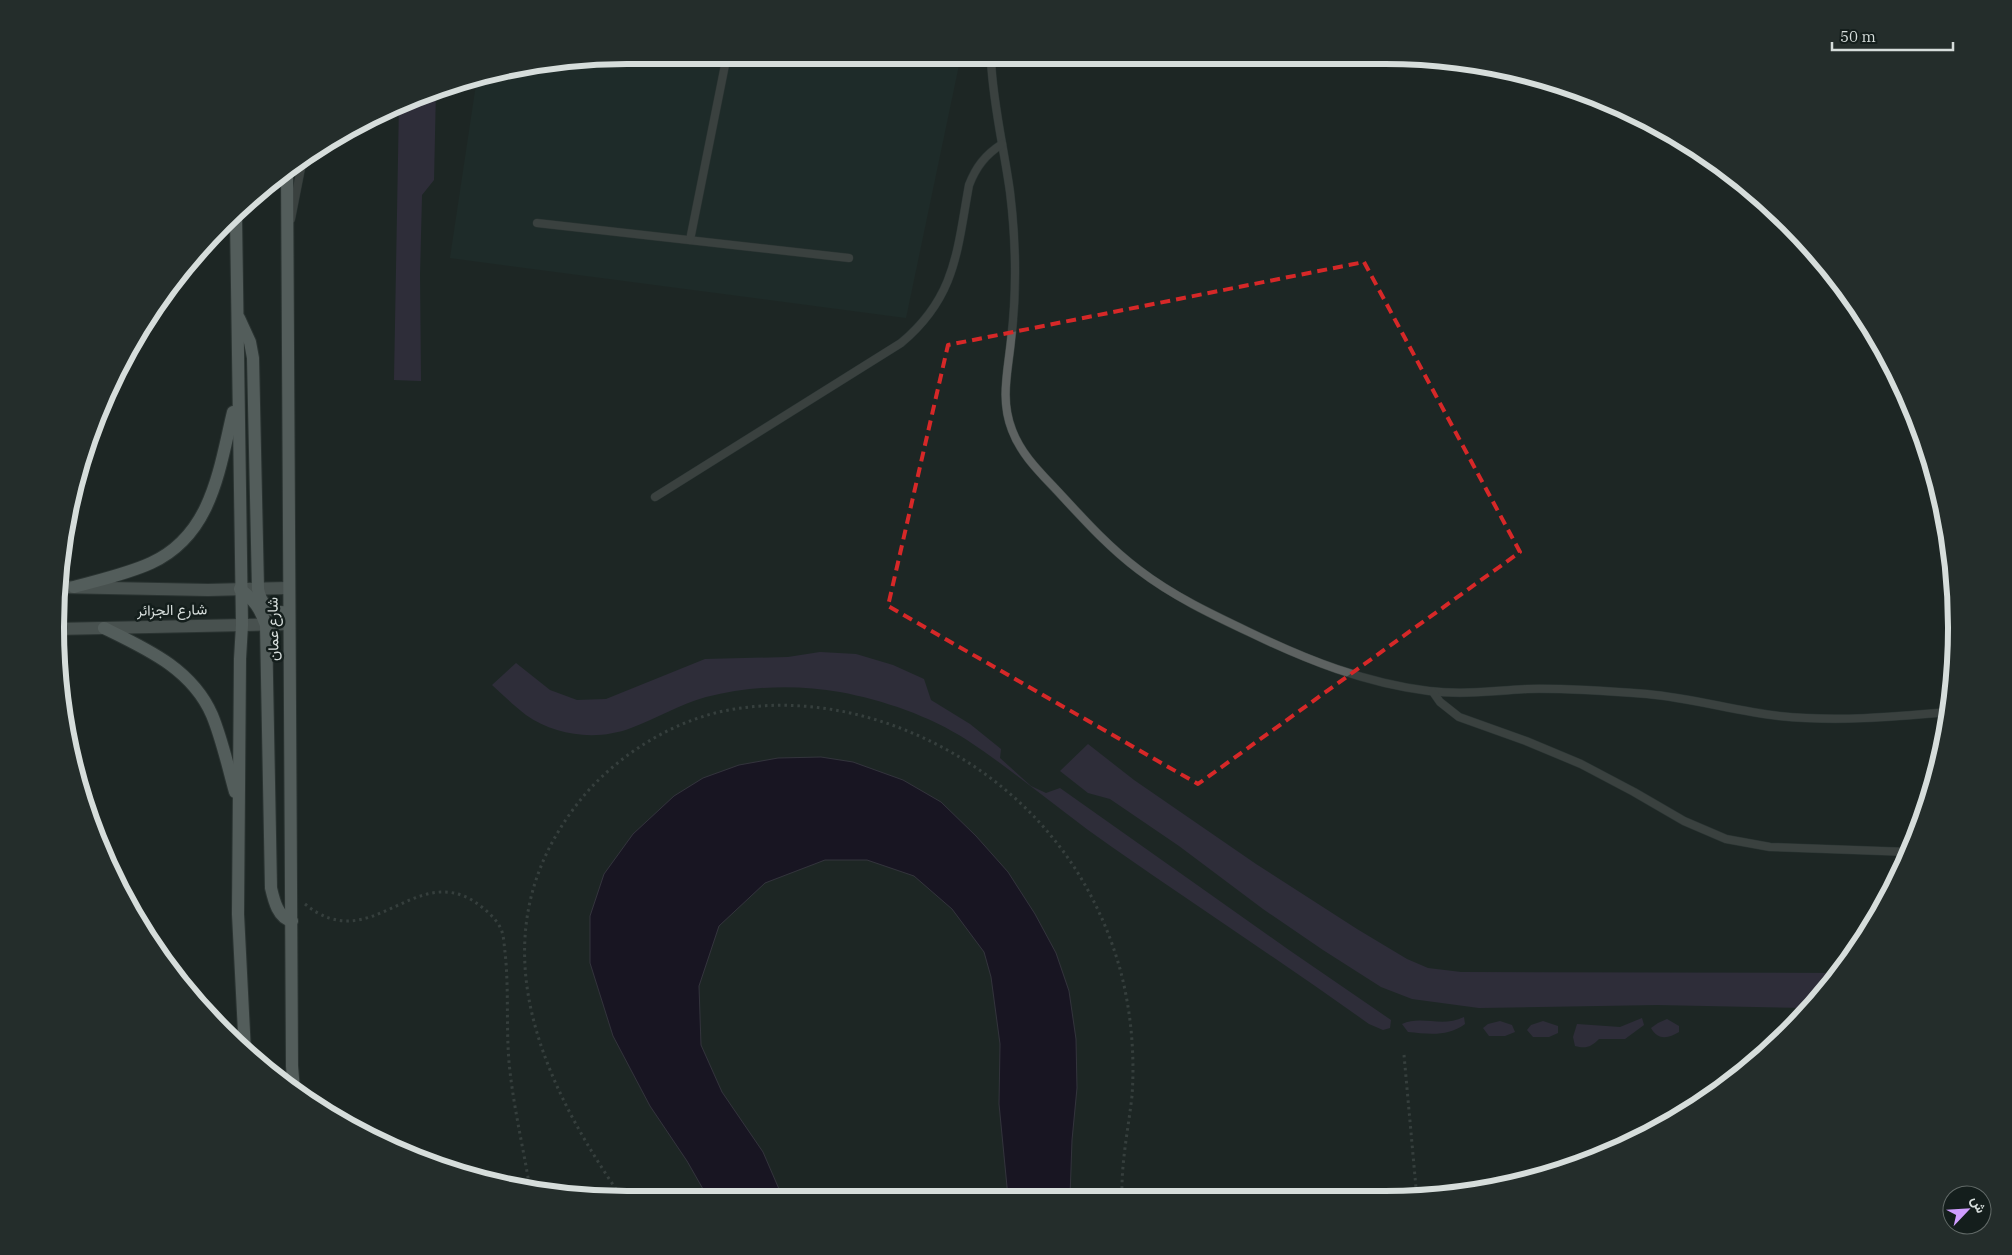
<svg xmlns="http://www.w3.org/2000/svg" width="2012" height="1255" font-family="'IBM Plex Serif',Vazirmatn,serif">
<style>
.built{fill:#20322f}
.green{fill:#443553}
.water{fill:#130221;stroke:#4e4459}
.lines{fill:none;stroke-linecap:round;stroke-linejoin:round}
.lane-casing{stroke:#3b4442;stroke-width:9}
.secondary-casing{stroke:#3b4442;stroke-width:14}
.primary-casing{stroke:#3b4442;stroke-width:14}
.path{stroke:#555e5c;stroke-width:3;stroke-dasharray:2.5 4;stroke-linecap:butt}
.lane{stroke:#5d6261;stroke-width:8}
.secondary{stroke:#7d8583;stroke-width:12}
.primary{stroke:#96a09e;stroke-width:12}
.marked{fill:none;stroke:#d62828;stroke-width:4;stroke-dasharray:10 6;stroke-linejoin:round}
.labels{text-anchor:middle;stroke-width:5;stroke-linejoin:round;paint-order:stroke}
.street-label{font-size:15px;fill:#d6dddb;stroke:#141e1c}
.rim{fill:none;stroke:#d6dddb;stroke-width:6}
</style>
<rect width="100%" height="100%" fill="#1d2725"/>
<polygon class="built" points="553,60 960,60 906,318 450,258 477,78"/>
<g class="green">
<polygon points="436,88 434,180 422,195 420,275 421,381 394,380 399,104"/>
<path d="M820 652 856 654 893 665 924 679 931 700 970 724 1001 749 1000 758 1031 786 1046 793 1060 788 1289 950 1391 1020 1390 1028 1383 1030 1369 1024C1285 964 1198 907 1112 847 1063 813 1017 773 967 740 930 716 883 700 840 692 796 684 749 686 706 697 680 704 656 719 631 728 597 741 556 736 526 715 514 706 503 695 492 685L516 663 550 690 577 700 606 699 705 659 788 657Z"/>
<polygon points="1088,744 1134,780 1256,864 1357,929 1407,959 1428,968 1461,972 1841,973 1809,1008 1657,1005 1479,1008 1412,999 1381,987 1323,950 1263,909 1179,846 1110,799 1088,793 1060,771"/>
<path d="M1464 1017 1465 1024C1447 1037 1429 1034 1408 1032L1402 1024C1422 1015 1442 1028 1464 1017Z"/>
<path d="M1642 1018 1644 1025 1625 1039H1599C1591 1047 1586 1049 1575 1046L1573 1037 1577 1024 1620 1027Z"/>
<path d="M1667 1019 1679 1026V1032C1669 1038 1658 1041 1651 1028L1658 1023Z"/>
<polygon points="1500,1021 1512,1025 1515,1032 1505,1036 1489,1036 1483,1028 1488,1024"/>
<polygon points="1543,1021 1558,1026 1558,1033 1549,1037 1533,1037 1527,1030 1531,1025"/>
</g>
<polygon class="water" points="821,757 853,762 903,780 941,802 976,836 1008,872 1035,914 1056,953 1069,991 1076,1039 1077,1088 1072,1140 1070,1197 1008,1197 999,1104 1000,1044 991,977 984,952 952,909 914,876 867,860 825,860 765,883 719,926 699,986 701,1045 722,1092 763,1152 782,1196 707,1196 687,1161 650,1106 613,1036 590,963 590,916 604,874 633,834 674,796 703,778 739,765 778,758"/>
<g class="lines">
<defs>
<g id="lane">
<path d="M991 60C993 105 1004 148 1010 192 1016 241 1017 291 1011 340 1008 371 1000 400 1012 430 1022 457 1044 476 1063 497 1087 523 1111 549 1139 570 1173 596 1211 614 1249 632 1307 660 1365 683 1429 691 1462 695 1495 691 1527 689 1567 688 1607 691 1647 694 1692 698 1735 711 1779 716 1836 722 1892 717 1948 712"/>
<polyline points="291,219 303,158"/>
<polyline points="537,223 849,258"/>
<polyline points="690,240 726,60"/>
<path d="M655 497 901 343C956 297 957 251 969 185 976 167 985 155 1002 144"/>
<polyline points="1433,692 1440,702 1459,717 1526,741 1581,764 1634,792 1684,821 1726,839 1770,847 1909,852"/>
</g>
<g id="secondary">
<polyline points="58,587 208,590 288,588"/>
<polyline points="55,629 289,624"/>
</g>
<g id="primary">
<polyline points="287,168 292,1066 294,1090"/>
<polyline points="236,217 242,625 240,659 238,914 245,1052"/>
<path d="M239 318 250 342 253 358 258 589C261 606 272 614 289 612"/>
<path d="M74 587C99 580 127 574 151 563 212 535 219 470 233 412"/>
<path d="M240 589C254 600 260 608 266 625L271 888C274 901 278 918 292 921"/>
<path d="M104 628C147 649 192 669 212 715 222 739 228 767 235 792"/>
</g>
</defs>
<use href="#lane" class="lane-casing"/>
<use href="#secondary" class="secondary-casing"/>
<use href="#primary" class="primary-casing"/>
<g class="path">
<path d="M305 904C370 958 414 862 475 902 485 909 496 918 501 929 504 936 504 945 505 952 509 988 506 1025 509 1062 513 1105 523 1146 530 1189"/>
<polyline points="1404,1055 1417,1199"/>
<path d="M620 1195C534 1070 473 925 587 792 621 754 669 724 719 712 840 685 975 742 1052 837 1083 874 1107 922 1120 969 1131 1010 1135 1054 1132 1096 1128 1131 1121 1163 1122 1197"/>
</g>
<use href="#lane" class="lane"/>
<use href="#secondary" class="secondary"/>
<use href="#primary" class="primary"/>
</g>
<path d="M0 0H2012V1255H0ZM1364 262 1520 552 1198 784 888 606 948 345Z" fill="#1d2725" fill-opacity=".55" fill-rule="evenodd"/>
<path class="marked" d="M1364 262 1520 552 1198 784 888 606 948 345Z"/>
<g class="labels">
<g class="street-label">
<text transform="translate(172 610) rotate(-1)" y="5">شارع الجزائر</text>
<text transform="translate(273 629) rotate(-91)" y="5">شارع عمان</text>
</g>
</g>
<path d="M0 0H2012V1255H0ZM627 64H1385A563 563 0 0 1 1948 627V628A563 563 0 0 1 1385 1191H627A563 563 0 0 1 64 628V627A563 563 0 0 1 627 64Z" fill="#242d2b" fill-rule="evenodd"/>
<path class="rim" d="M627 64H1385A563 563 0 0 1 1948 627V628A563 563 0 0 1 1385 1191H627A563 563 0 0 1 64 628V627A563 563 0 0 1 627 64Z"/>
<g transform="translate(1967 1210) rotate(65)"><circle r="24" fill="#141e1c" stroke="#626a68"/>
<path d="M0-4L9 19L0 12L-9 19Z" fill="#d09dff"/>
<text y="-8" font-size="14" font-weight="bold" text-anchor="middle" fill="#d6dddb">ش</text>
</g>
<path d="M1832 42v8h121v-8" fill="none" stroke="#d6dddb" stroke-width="2.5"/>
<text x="1840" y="42" font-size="15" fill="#d6dddb" stroke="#141e1c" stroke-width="4" paint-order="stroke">50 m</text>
</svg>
